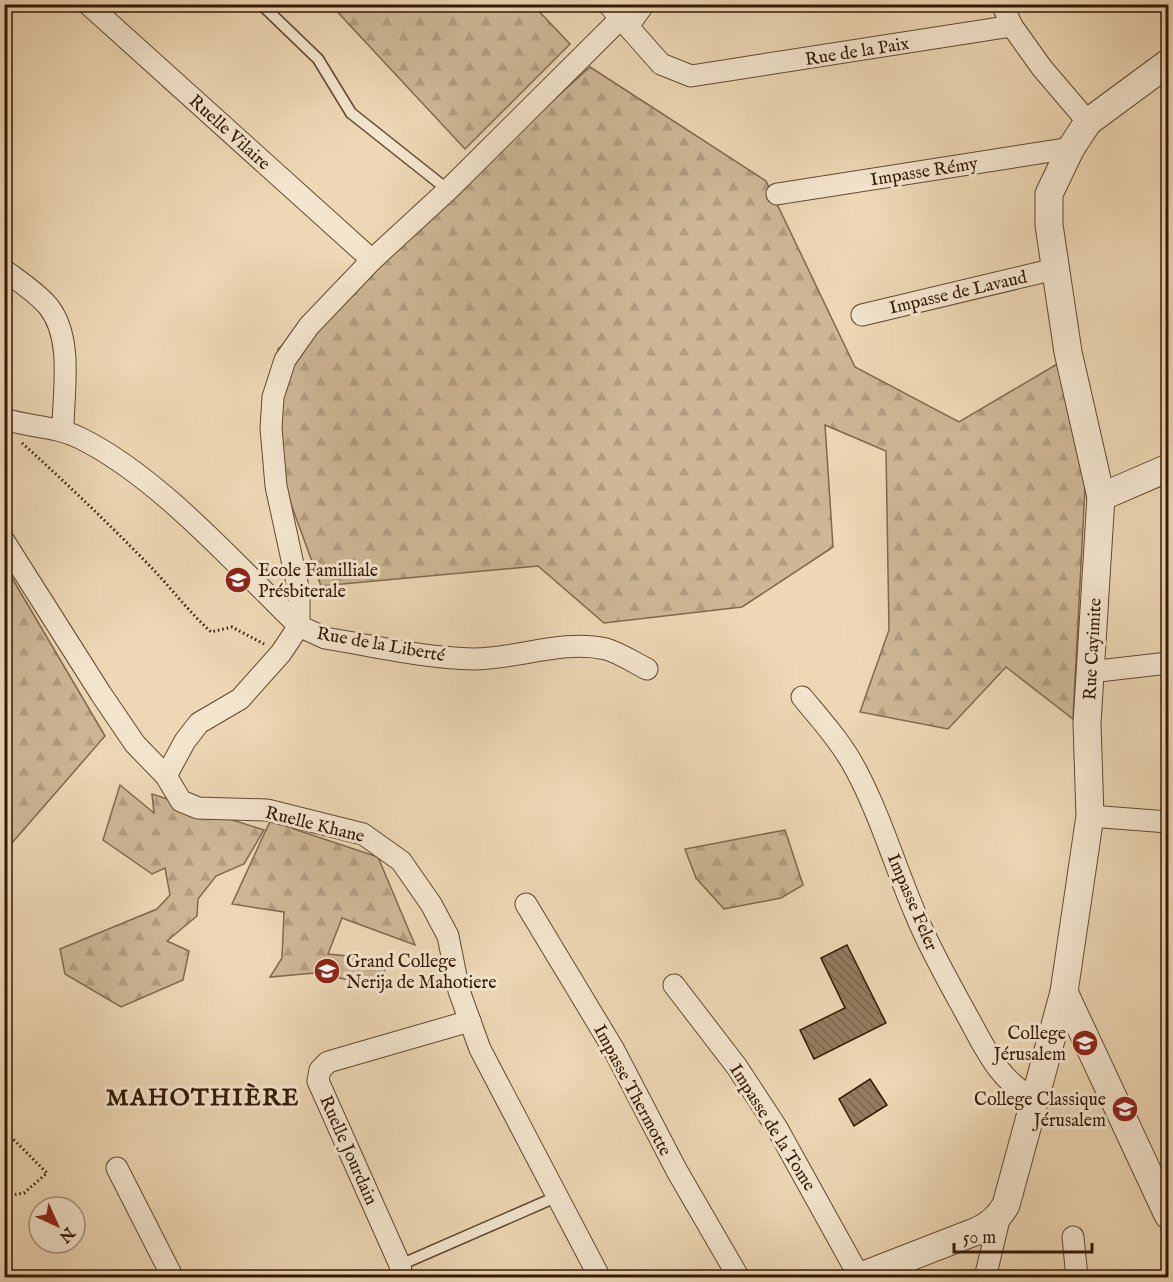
<svg xmlns="http://www.w3.org/2000/svg" width="1173" height="1282" font-family="'IM FELL English',serif">
<style>
.forest{fill:url(#forest-firs);stroke:#81684d;stroke-width:1.5}
.building{fill:url(#building-back-hatch);stroke:#341904;stroke-width:1.5}
.lines{fill:none;stroke-linecap:round;stroke-linejoin:round}
.service-casing{stroke:#624830;stroke-width:13}
.minor-casing{stroke:#624830;stroke-width:23}
.tertiary-casing{stroke:#624830;stroke-width:29}
.path{stroke:#341904;stroke-width:3;stroke-dasharray:1.5 3;stroke-linecap:butt}
.service{stroke:#f3e5ce;stroke-width:10}
.minor{stroke:#f3e5ce;stroke-width:21}
.tertiary{stroke:#f3e5ce;stroke-width:27}
.labels{text-anchor:middle;stroke-width:6;stroke-linejoin:round;paint-order:stroke}
.street-label{font-size:18px;fill:#341904;stroke:#f3e5ce}
.poi-label{font-size:18px;fill:#341904;stroke:#f3e5ce;text-anchor:start}
.district-label{font-size:24px;font-weight:bold;letter-spacing:1.5px;fill:#341904;stroke:#f3e5ce}
</style>
<defs>
<pattern id="forest-firs" width="22" height="20" patternUnits="userSpaceOnUse" patternTransform="scale(1.5)"><rect width="22" height="20" fill="#ceb796"/><path d="M5 1l3.5 6h-7zM16 11l3.5 6h-7z" fill="#b29d80"/></pattern>
<pattern id="building-back-hatch" width="6" height="6" patternUnits="userSpaceOnUse" patternTransform="scale(1.5)"><rect width="6" height="6" fill="#947c60"/><path d="M-1 5l2 2M0 0l6 6M5-1l2 2" fill="none" stroke="#7a654d"/></pattern>
</defs>
<rect width="100%" height="100%" fill="#edd7b4"/>
<filter id="stains"><feTurbulence type="fractalNoise" baseFrequency=".00333" numOctaves="4"/><feColorMatrix values="0 0 0 0 .2 0 0 0 0 .09 0 0 0 0 .02 0 0 0 .5 -.17"/></filter>
<radialGradient id="worn" r=".72"><stop offset=".6" stop-color="#630" stop-opacity="0"/><stop offset="1" stop-color="#630" stop-opacity=".3"/></radialGradient>
<g class="forest">
<polygon points="331,5 533,5 570,44 465,149"/>
<polygon points="590,67 766,181 855,367 959,422 1064,360 1085,487 1073,719 1006,667 948,729 860,712 889,630 886,451 825,425 833,547 742,607 604,623 538,566 321,586 280,474 278,349"/>
<polygon points="5,566 105,736 5,851 4,851"/>
<polygon points="120,785 154,813 152,794 264,830 244,864 216,876 198,899 197,916 167,941 189,951 183,980 121,1007 65,974 60,949 157,909 170,895 165,868 152,874 103,840"/>
<polygon points="272,817 294,829 378,857 415,945 342,918 328,954 389,960 378,986 315,973 270,977 282,958 284,912 232,904"/>
<polygon points="785,830 803,885 781,898 724,909 696,878 685,849"/>
</g>
<g class="building">
<polygon points="847,945 886,1023 814,1059 800,1030 845,1008 821,958"/>
<polygon points="870,1079 887,1105 854,1126 839,1099"/>
</g>
<g class="lines">
<defs>
<g id="service">
<polyline points="261,4 318,59 351,113 448,190"/>
<polyline points="400,1265 556,1197"/>
</g>
<g id="minor">
<polyline points="88,4 372,260"/>
<polyline points="608,4 661,64 691,76 1012,26 1042,68 1088,122"/>
<polyline points="1002,4 1012,26"/>
<polyline points="628,26 644,4"/>
<polyline points="777,194 1071,148"/>
<path d="M4 270C19 281 36 292 48 306 74 338 63 392 63 430"/>
<polyline points="862,315 1055,269"/>
<path d="M4 419C29 427 56 426 80 438 159 477 235 564 299 626L325 638C374 646 424 658 474 659 517 659 563 639 606 649 620 653 633 662 647 669"/>
<polyline points="4,541 101,694 135,744 166,776 181,801 198,808 267,810 363,834 401,861 431,904 448,936 459,991 480,1049 600,1278"/>
<polyline points="1090,672 1168,663"/>
<path d="M802 697C821 720 842 743 856 770 880 815 895 866 915 913 930 950 950 984 969 1019 986 1050 1000 1082 1034 1098"/>
<polyline points="166,776 185,741 199,723 240,699 281,653 299,626 299,592 276,486 271,428 273,397 285,360 309,326 372,260 448,190 621,18"/>
<polyline points="1090,816 1168,822"/>
<polyline points="526,904 614,1050 677,1171 739,1278"/>
<polyline points="674,985 737,1067 777,1128 859,1276"/>
<polyline points="117,1168 173,1278"/>
<polyline points="1073,1237 1077,1278"/>
<polyline points="402,1278 400,1265 318,1081 320,1070 328,1062 470,1021"/>
<polyline points="985,1278 1000,1215"/>
</g>
<g id="tertiary">
<polyline points="1101,497 1168,468"/>
<polyline points="1064,992 1168,1215"/>
<path d="M856 1278 977 1231C991 1225 999 1217 1006 1205L1064 992 1090 816 1087 723 1101 497 1068 352 1049 225V194L1071 148 1088 122 1168 63"/>
</g>
</defs>
<use href="#service" class="service-casing"/>
<use href="#minor" class="minor-casing"/>
<use href="#tertiary" class="tertiary-casing"/>
<g class="path">
<path d="M22 443C64 481 105 520 145 561 168 584 187 610 211 632L232 627 264 644"/>
<polyline points="4,1130 47,1173 24,1193 4,1196"/>
</g>
<use href="#service" class="service"/>
<use href="#minor" class="minor"/>
<use href="#tertiary" class="tertiary"/>
</g>
<defs>
<symbol id="school-disc" viewBox="-11 -11 22 22"><circle r="9.5" fill="#8f2418" stroke="#f3e5ce"/><path d="M0-5L7-2L0 1L-7-2ZM-4 1L0 2.5L4 1V4Q0 6-4 4Z" fill="#fff"/></symbol>
</defs>
<g fill-rule="evenodd">
<use href="#school-disc" x="223" y="565" width="30" height="30"/>
<use href="#school-disc" x="312" y="956" width="30" height="30"/>
<use href="#school-disc" x="1070" y="1028" width="30" height="30"/>
<use href="#school-disc" x="1110" y="1094" width="30" height="30"/>
</g>
<g class="labels">
<g class="street-label">
<text transform="translate(857 51) rotate(-9)" y="6">Rue de la Paix</text>
<text transform="translate(230 132) rotate(42)" y="6">Ruelle Vilaire</text>
<text transform="translate(924 171) rotate(-9)" y="6">Impasse Rémy</text>
<text transform="translate(958 292) rotate(-13)" y="6">Impasse de Lavaud</text>
<text transform="translate(381 644) rotate(10)" y="6">Rue de la Liberté</text>
<text transform="translate(1092 649) rotate(-87)" y="6">Rue Cayimite</text>
<text transform="translate(315 824) rotate(14)" y="6">Ruelle Khane</text>
<text transform="translate(913 902) rotate(67)" y="6">Impasse Feler</text>
<text transform="translate(633 1090) rotate(62)" y="6">Impasse Thermotte</text>
<text transform="translate(773 1127) rotate(58)" y="6">Impasse de la Tome</text>
<text transform="translate(349 1150) rotate(66)" y="6">Ruelle Jourdain</text>
</g>
<g class="poi-label">
<text x="258" y="576">Ecole Familliale<tspan x="258" dy="21">Présbiterale</tspan></text>
<text x="346" y="967">Grand College<tspan x="346" dy="21">Nerija de Mahotiere</tspan></text>
<text x="1066" y="1039" text-anchor="end">College<tspan x="1066" dy="21">Jérusalem</tspan></text>
<text x="1106" y="1105" text-anchor="end">College Classique<tspan x="1106" dy="21">Jérusalem</tspan></text>
</g>
<g class="district-label">
<text x="203" y="1105">MAHOTHIÈRE</text>
</g>
</g>
<rect width="1173" height="1282" fill="none" stroke="#edd7b4" stroke-width="24"/>
<rect x="6" y="6" width="1161" height="1270" fill="none" stroke="#341904" stroke-width="3"/>
<rect x="12" y="12" width="1149" height="1258" fill="none" stroke="#341904" stroke-width="1.5"/>
<g transform="translate(57 1225) rotate(135)"><circle r="28" fill="#f3e5ce" stroke="#a7937d" stroke-width="1.5"/>
<path d="M0-4.5L10 22L0 15L-10 22Z" fill="#8f2418"/>
<text y="-9" font-size="16" font-weight="bold" text-anchor="middle" fill="#341904">N</text>
</g>
<path d="M954 1243v9h138v-9" fill="none" stroke="#341904" stroke-width="3"/>
<text x="963" y="1243" font-size="18" fill="#341904" stroke="#f3e5ce" stroke-width="4.5" paint-order="stroke">50 m</text>
<rect width="100%" height="100%" filter="url(#stains)"/>
<rect width="100%" height="100%" fill="url(#worn)"/>
</svg>
